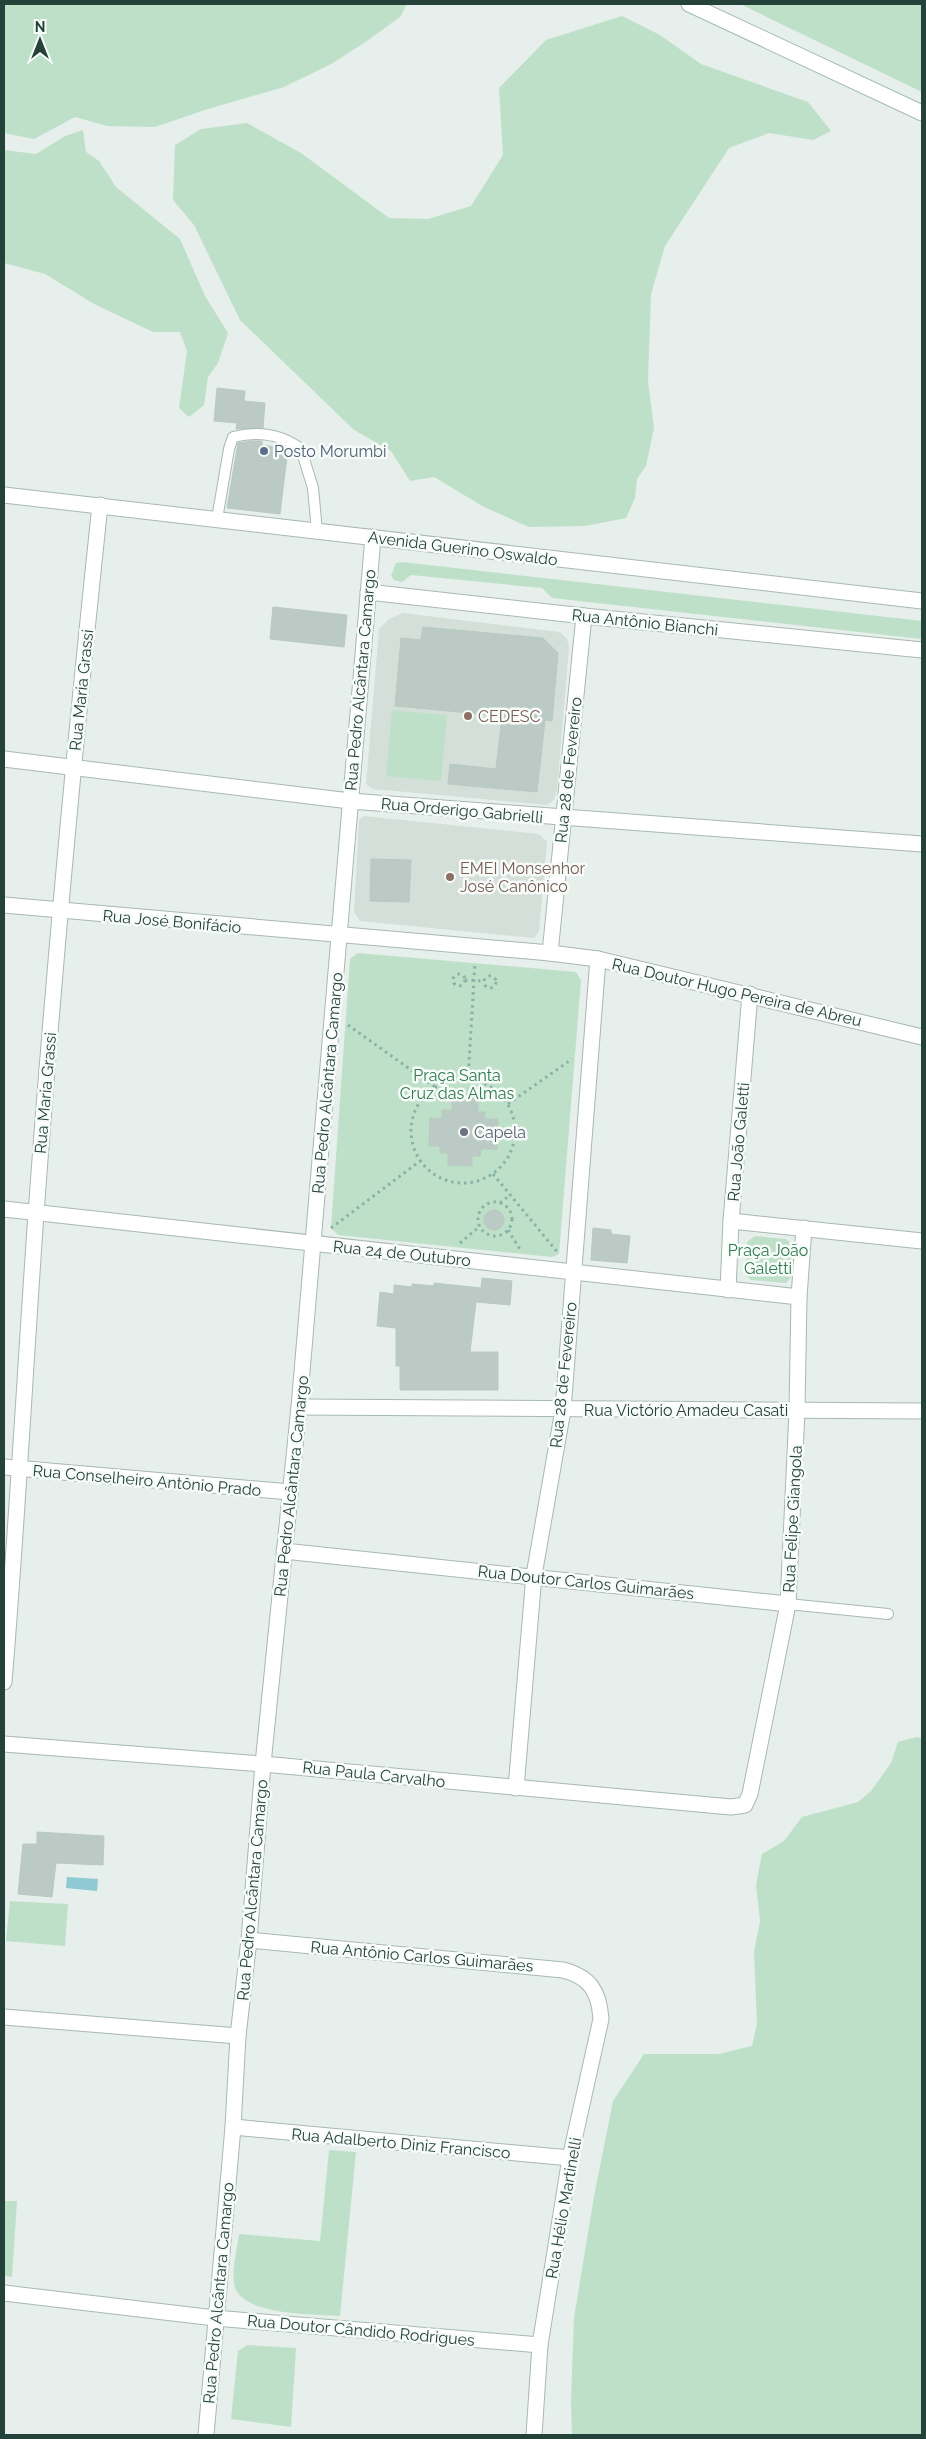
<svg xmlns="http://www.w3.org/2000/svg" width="926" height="2439" font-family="Raleway,sans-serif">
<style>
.built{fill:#d4dfda}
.green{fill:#bfe0c8}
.water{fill:#8ec9d4}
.building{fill:#bbcac4;stroke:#b8c9c2}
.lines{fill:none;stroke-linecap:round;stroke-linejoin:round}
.service-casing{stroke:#a8b8b2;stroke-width:12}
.minor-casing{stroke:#a8b8b2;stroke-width:17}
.tertiary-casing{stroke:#a8b8b2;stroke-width:17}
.secondary-casing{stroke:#a4bbb3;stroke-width:17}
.path{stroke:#86b3a5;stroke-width:3;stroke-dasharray:2.5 4;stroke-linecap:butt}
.service{stroke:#fff;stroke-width:10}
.minor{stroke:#fff;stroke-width:15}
.tertiary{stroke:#fff;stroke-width:15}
.secondary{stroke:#fff;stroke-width:15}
.service-dot{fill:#5c6f8a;stroke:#f7fbf9;stroke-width:2}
.education-dot{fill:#8d6e63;stroke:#f7fbf9;stroke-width:2}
.worship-dot{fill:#6b7280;stroke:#f7fbf9;stroke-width:2}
.labels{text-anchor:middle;stroke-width:5;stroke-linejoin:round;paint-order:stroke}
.service-label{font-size:16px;fill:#4e5e75;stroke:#f7fbf9;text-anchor:start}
.street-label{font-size:16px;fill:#24423a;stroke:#f7fbf9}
.education-label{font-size:16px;fill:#785e54;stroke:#f7fbf9;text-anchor:start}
.park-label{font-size:16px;fill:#2d7a4b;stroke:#f7fbf9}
.worship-label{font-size:16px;fill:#5b616d;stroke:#f7fbf9;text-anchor:start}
</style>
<rect width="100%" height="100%" fill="#e6efeb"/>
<g class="built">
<polygon points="403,613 560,632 567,639 569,648 557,790 554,800 547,805 373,789 366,784 379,629 389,619"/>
<polygon points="364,816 539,834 547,842 539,931 534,938 360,921 354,912 359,820"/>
</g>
<g class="green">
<polygon points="4,4 407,4 400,17 364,43 331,64 284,87 208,109 155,127 107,126 75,117 34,139 4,133"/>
<polygon points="740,4 922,4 922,92"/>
<polygon points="622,16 660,35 701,64 808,102 831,131 813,140 769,133 729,148 665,246 651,294 648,381 654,428 646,466 637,479 635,498 626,518 585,526 529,527 484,507 434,477 410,481 391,451 354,430 240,320 194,225 173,200 175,145 201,129 247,123 301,153 389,218 428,219 471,206 503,155 499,88 546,40"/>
<polygon points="83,130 86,152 99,161 116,187 180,239 205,296 228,333 218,363 208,377 204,405 189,417 179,408 187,351 180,332 153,332 96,305 45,274 4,263 4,150 36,154 65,136"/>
<polygon points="402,562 922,621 922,639 552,598 542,588 411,575 402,582 394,580 391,576 396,563"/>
<polygon points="392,710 447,715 441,781 386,776"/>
<polygon points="358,953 576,972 581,980 559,1254 552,1257 338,1235 331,1228 350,959"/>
<polygon points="755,1236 786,1239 792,1245 792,1276 786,1283 751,1280 745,1274 747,1242"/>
<polygon points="917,1737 922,1738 922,2435 572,2435 571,2400 574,2318 594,2196 613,2101 644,2054 719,2054 752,2046 757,2024 754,1952 760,1921 756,1885 762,1854 784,1841 802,1817 858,1802 871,1791 891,1763 898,1742"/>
<polygon points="10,1901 68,1904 65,1946 6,1941"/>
<path d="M329 2150 356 2152 340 2316C316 2314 237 2316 234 2283 232 2268 237 2249 239 2234L320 2241Z"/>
<polygon points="4,2201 17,2201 12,2277 4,2276"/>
<polygon points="247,2345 296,2348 291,2427 231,2419 238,2351"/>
</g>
<polygon class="water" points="67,1877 98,1879 97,1891 66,1888"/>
<g class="building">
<polygon points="217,388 245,391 244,401 265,403 263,428 236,429 237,423 214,421"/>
<polygon points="251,441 262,441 262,445 288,449 280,514 227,508 238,443"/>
<polygon points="273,607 347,615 344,647 270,639"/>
<polygon points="423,627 543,638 558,653 552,721 545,720 537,792 448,784 450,764 496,769 502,716 395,706 401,638 421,640"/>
<polygon points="371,859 411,860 409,902 370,901"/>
<polygon points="452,1095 478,1096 478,1112 485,1112 485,1119 498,1119 497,1149 481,1149 480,1156 472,1156 472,1166 448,1165 448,1153 440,1153 440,1146 429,1146 430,1118 442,1119 442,1110 452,1110"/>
<circle cx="494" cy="1220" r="10"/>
<polygon points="593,1228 611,1230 611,1234 630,1236 627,1263 591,1260"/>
<polygon points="482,1278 512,1281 510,1305 476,1302 470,1352 498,1352 498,1390 400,1390 400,1366 396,1366 396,1328 377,1326 380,1292 394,1294 394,1285 412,1287 412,1284 434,1286 434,1283 481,1288"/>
<polygon points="37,1832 104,1836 103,1865 56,1863 52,1897 18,1894 23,1844 37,1844"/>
</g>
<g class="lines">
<defs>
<g id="service">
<path d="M217 519 229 449 233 437C257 431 281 434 301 449L313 488 317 531"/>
<polyline points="788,1604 888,1614"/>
</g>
<g id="minor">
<polyline points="368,592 584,616 922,650"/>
<polyline points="4,759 350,801 922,844"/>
<polyline points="4,905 550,953 598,959 922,1037"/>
<polyline points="550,953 584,616"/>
<polyline points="4,1209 799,1297"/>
<polyline points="731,1221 922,1241"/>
<polyline points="728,1290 731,1221 750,994"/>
<polyline points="299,1407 922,1411"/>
<polyline points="4,1467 290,1492"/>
<polyline points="284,1551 788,1604"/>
<path d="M4 1682C17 1526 25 1370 36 1214 53 977 75 741 100 505"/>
<polyline points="4,1744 263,1764 731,1807 745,1805 750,1794 788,1604 797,1411 799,1297 804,1228"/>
<polyline points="516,1788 534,1575 563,1410 598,959"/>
<path d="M249 1940 563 1970C590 1977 599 1991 601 2019L570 2158 540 2345 534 2435"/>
<polyline points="4,2017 238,2036"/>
<polyline points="233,2127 570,2158"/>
<polyline points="4,2293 215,2318 540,2345"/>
<polyline points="206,2435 233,2127 238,2036 249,1940 263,1764 299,1407 373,537"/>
</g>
<polyline id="tertiary" points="4,495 922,601"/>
<polyline id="secondary" points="689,4 922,113"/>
</defs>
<use href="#service" class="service-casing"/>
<use href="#minor" class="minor-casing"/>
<use href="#tertiary" class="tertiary-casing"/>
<use href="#secondary" class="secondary-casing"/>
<g class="path">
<circle cx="459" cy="980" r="6"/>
<circle cx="490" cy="982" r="6"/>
<polyline points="465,980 484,981"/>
<polyline points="348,1025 435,1087"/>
<circle cx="463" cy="1131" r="52"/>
<polyline points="468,1079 475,963"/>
<polyline points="508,1104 572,1059"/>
<polyline points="493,1174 559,1254"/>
<circle cx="495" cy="1219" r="17"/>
<polyline points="500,1203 510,1195"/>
<polyline points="331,1228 420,1161"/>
<polyline points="508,1230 521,1251"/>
<polyline points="460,1243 479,1227"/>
</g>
<use href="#service" class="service"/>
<use href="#minor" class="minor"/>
<use href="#tertiary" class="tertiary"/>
<use href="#secondary" class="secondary"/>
</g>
<circle class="service-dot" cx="264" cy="451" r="5"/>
<g class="education-dot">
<circle cx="468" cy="716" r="5"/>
<circle cx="450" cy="877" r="5"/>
</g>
<circle class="worship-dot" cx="464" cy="1132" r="5"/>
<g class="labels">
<g class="service-label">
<text x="274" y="457">Posto Morumbi</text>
</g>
<g class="street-label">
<text transform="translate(463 548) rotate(7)" y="6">Avenida Guerino Oswaldo</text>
<text transform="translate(645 622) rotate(6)" y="6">Rua Antônio Bianchi</text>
<text transform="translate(360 680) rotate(-85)" y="6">Rua Pedro Alcântara Camargo</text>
<text transform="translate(81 690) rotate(-84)" y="6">Rua Maria Grassi</text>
<text transform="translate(568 770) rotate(-84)" y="6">Rua 28 de Fevereiro</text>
<text transform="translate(462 810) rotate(5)" y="6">Rua Orderigo Gabrielli</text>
<text transform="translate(172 921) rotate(5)" y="6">Rua José Bonifácio</text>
<text transform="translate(737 992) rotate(13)" y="6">Rua Doutor Hugo Pereira de Abreu</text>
<text transform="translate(327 1083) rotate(-85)" y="6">Rua Pedro Alcântara Camargo</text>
<text transform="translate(45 1093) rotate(-85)" y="6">Rua Maria Grassi</text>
<text transform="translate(738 1142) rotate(-85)" y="6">Rua João Galetti</text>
<text transform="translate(402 1253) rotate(6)" y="6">Rua 24 de Outubro</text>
<text transform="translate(563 1375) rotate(-84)" y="6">Rua 28 de Fevereiro</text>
<text x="686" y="1416">Rua Victório Amadeu Casati</text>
<text transform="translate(147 1480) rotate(5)" y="6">Rua Conselheiro Antônio Prado</text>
<text transform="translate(291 1486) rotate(-84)" y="6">Rua Pedro Alcântara Camargo</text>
<text transform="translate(792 1519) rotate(-87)" y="6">Rua Felipe Giangola</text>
<text transform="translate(586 1582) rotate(6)" y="6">Rua Doutor Carlos Guimarães</text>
<text transform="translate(374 1774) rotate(6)" y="6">Rua Paula Carvalho</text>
<text transform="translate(252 1890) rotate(-85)" y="6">Rua Pedro Alcântara Camargo</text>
<text transform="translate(422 1956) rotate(5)" y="6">Rua Antônio Carlos Guimarães</text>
<text transform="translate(401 2143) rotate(5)" y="6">Rua Adalberto Diniz Francisco</text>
<text transform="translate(563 2208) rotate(-80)" y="6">Rua Hélio Martinelli</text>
<text transform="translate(218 2293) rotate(-85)" y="6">Rua Pedro Alcântara Camargo</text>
<text transform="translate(361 2330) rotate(5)" y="6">Rua Doutor Cândido Rodrigues</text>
</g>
<g class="education-label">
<text x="478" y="722">CEDESC</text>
<text x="460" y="874">EMEI Monsenhor<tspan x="460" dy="18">José Canônico</tspan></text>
</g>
<g class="park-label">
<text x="457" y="1081">Praça Santa<tspan x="457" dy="18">Cruz das Almas</tspan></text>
<text x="768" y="1256">Praça João<tspan x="768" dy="18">Galetti</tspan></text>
</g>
<g class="worship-label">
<text x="474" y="1138">Capela</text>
</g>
</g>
<rect width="926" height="2439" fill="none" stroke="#24423a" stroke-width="10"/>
<g transform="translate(40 40)" stroke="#f7fbf9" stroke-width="4" paint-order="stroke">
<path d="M0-4L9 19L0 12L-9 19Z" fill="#24423a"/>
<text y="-8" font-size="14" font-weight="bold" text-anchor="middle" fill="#24423a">N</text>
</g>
</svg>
